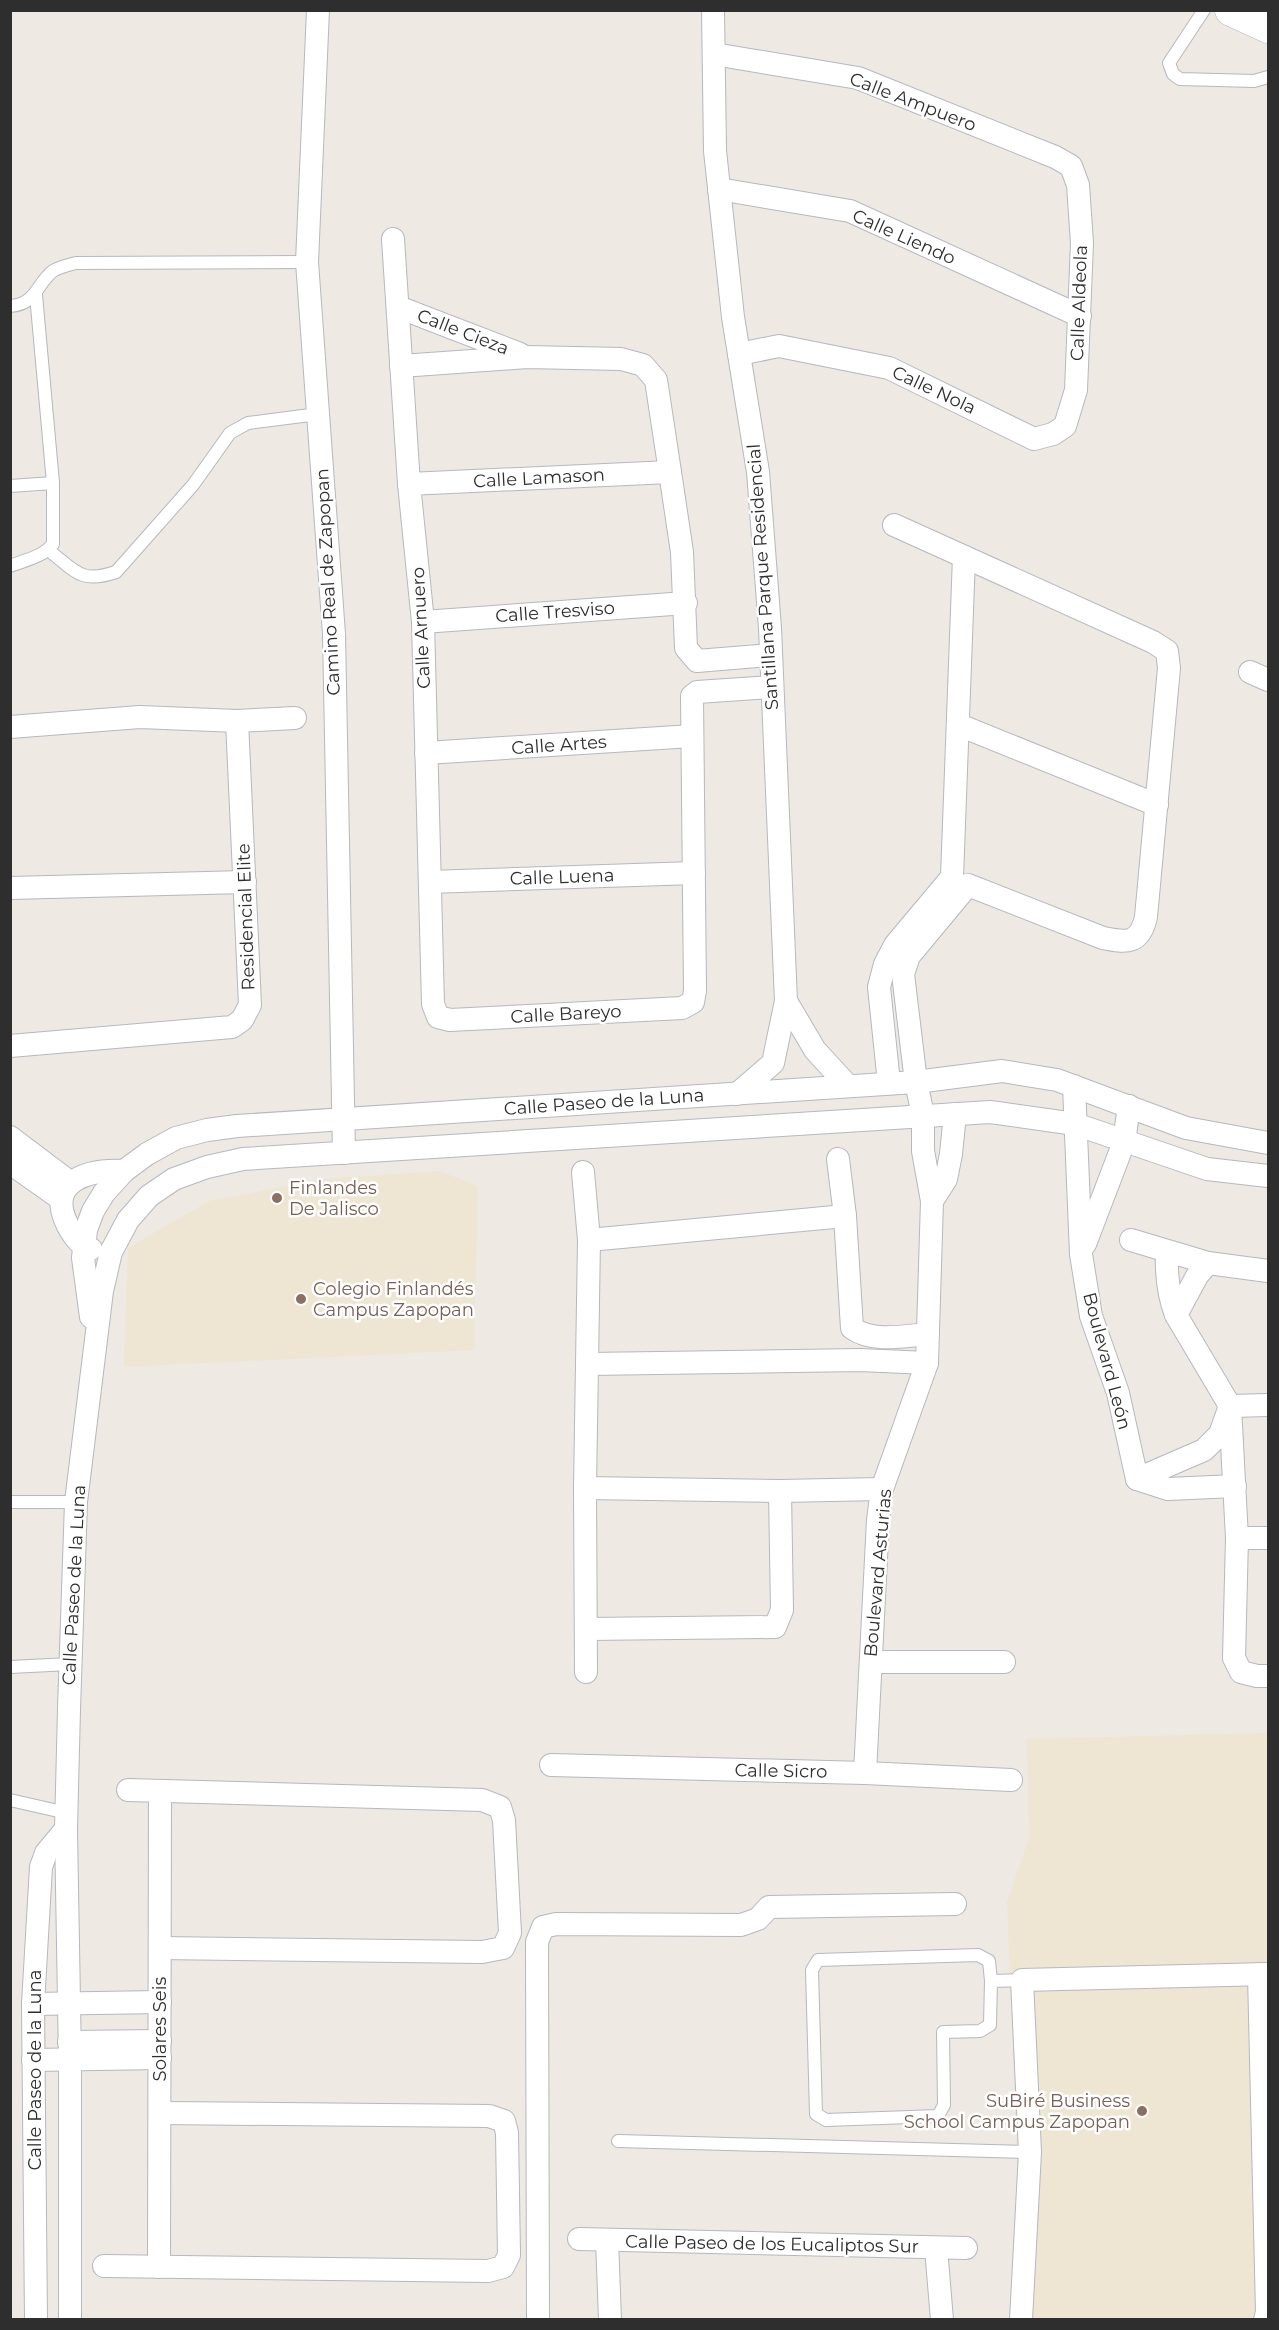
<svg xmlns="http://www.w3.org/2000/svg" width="1279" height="2330" font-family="Montserrat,sans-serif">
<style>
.education{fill:#eee5d3}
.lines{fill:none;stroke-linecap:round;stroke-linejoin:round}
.service-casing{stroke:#b5b8c0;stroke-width:14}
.minor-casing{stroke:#b5b8c0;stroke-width:24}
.secondary-casing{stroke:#b5b8c0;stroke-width:33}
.service{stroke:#fff;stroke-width:12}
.minor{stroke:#fff;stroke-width:22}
.secondary{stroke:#fff;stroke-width:32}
.education-dot{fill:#8d6e63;stroke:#fff;stroke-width:2}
.labels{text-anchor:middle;stroke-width:5;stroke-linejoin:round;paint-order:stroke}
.street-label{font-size:18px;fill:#2e2e2e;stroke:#fff}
.education-label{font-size:18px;fill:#785e54;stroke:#fff;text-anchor:start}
</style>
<rect width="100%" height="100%" fill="#eee9e2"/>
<g class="education">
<polygon points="439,1171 478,1186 474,1350 124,1367 128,1248 209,1201 326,1179"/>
<polygon points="1268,1733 1268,2319 1023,2319 1007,1902 1029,1838 1027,1739"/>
</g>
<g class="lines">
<defs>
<g id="service">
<polyline points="1204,10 1169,63 1173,74 1180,79 1254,81 1268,77"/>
<path d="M10 306C37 304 36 284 53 271 59 267 68 265 76 263L307 262"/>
<polyline points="10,486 53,483 36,295"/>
<path d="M48 550C76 571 80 584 116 572L193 485 230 433 248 423 318 414"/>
<path d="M10 566C25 560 43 557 53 544V483"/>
<polyline points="10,1502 76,1502"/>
<polyline points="10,1667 70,1664"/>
<polyline points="10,1800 67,1813"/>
<polyline points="991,1981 990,2025 980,2031 943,2032 944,2105 938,2116 826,2120 816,2114 812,1970 818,1960 978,1955 989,1961 991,1981 1022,1980"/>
<polyline points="618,2141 1030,2152"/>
</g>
<g id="minor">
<polyline points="318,10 307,262 334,634 344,1153"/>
<polyline points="713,10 715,151 733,317 758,472 770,628 786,1001 773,1063 737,1094"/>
<polyline points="714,54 858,78 1055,157 1071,166 1078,185 1082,243 1076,390 1065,426 1053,434 1034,439 889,368 779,346 739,354"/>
<polyline points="719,189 850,211 1080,316"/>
<polyline points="393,239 409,484 423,622 433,1004 438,1017 450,1020 682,1008 693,1002 695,991 692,696 697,692 772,687"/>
<polyline points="398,307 520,354"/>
<polyline points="401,366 527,357 621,359 643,365 656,380 670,472 682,552 686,648 697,661 771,655"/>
<polyline points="409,484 670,472"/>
<polyline points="423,622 686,603"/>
<polyline points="1250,672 1268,680"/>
<polyline points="959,725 1157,805"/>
<polyline points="10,727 140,717 237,721 295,718"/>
<polyline points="426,753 692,736"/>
<polyline points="430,882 694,873"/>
<polyline points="10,888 245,882"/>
<polyline points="786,1001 815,1050 848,1086"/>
<polyline points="10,1046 232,1027 242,1020 250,1005 237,721"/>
<polyline points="889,1083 879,987 885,964 895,945 952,877 964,557"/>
<polyline points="1074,1086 1081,1254 1091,1316 1118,1393 1137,1479"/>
<polyline points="10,1137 71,1183"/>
<path d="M838 1159 845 1216 852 1328C873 1343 904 1336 928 1334"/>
<polyline points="10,1163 61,1199"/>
<polyline points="583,1172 589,1240 585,1488 586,1672"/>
<polyline points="932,1201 946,1179 951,1154 955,1114"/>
<polyline points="589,1240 845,1216"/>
<polyline points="1131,1240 1208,1263 1268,1271"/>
<polyline points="1085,1244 1124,1142 1129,1106"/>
<path d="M91 1249C80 1245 74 1237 68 1226 45 1182 87 1169 124 1171"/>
<path d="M1167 1252C1166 1274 1168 1294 1176 1315"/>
<polyline points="1208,1263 1197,1276 1176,1315 1230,1406 1237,1538 1234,1658 1241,1672 1257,1676 1268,1676"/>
<polyline points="91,1317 83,1258 86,1230 93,1211 104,1193 124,1171 147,1154 176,1138 207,1130 237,1126 916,1082 1002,1071 1057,1080 1186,1128 1268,1143"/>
<polyline points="588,1364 860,1360 927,1363"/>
<polyline points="1137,1479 1204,1450 1220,1434 1230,1406 1268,1405"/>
<polyline points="1137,1479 1168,1489 1235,1486"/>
<polyline points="585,1488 780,1491 882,1489"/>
<polyline points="1237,1538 1268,1538"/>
<polyline points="587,1629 775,1627 782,1610 780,1491"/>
<polyline points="871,1662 1004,1662"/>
<polyline points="551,1765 865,1773 1011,1780"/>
<path d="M865 1773 878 1520 882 1489 927 1363 932 1201 923 1151V1115L916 1082 903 974 909 956 968 885 1103 938C1127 943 1140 944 1146 917L1169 668 1167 651 1153 642 894 525"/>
<polyline points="128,1790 482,1800 500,1807 504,1820 510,1933 503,1948 482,1952 160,1948"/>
<polyline points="1259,1974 1267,2312 1265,2320"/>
<polyline points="33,2004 160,2002"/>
<polyline points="69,2042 160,2041"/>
<polyline points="33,2060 160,2058"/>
<polyline points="579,2239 966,2248"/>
<polyline points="607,2240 610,2320"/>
<polyline points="936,2248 942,2320"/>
<polyline points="104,2266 488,2271 503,2267 509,2255 507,2133 504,2121 489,2116 160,2113"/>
<polyline points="159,2267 160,1791"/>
<polyline points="36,2320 33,2004 41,1867 46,1853 66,1829"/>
<polyline points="70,2320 70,2060 66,1829 69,1709 76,1502 102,1291 111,1252 128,1220 149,1196 174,1179 207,1167 243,1159 990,1112 1075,1124 1207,1169 1268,1176"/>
<polyline points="538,2320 537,1942 543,1927 556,1924 741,1925 758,1919 769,1907 955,1904"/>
<polyline points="1021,2320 1030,2152 1022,1980 1268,1974"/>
</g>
<polyline id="secondary" points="1231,10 1268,27"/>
</defs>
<use href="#service" class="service-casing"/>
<use href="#minor" class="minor-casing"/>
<use href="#secondary" class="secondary-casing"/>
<use href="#service" class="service"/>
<use href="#minor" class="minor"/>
<use href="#secondary" class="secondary"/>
</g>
<g class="education-dot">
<circle cx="277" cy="1198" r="6"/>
<circle cx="301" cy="1299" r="6"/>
<circle cx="1142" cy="2111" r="6"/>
</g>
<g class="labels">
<g class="street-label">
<text transform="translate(913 102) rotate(21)" y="6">Calle Ampuero</text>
<text transform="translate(904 237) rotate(24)" y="6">Calle Liendo</text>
<text transform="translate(1079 303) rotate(-88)" y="6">Calle Aldeola</text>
<text transform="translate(463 332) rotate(21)" y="6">Calle Cieza</text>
<text transform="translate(934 390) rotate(25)" y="6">Calle Nola</text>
<text transform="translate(539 478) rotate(-3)" y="6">Calle Lamason</text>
<text transform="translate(763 577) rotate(-94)" y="6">Santillana Parque Residencial</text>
<text transform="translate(328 582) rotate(-93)" y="6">Camino Real de Zapopan</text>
<text transform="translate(555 612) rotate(-4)" y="6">Calle Tresviso</text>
<text transform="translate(421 628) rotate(-93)" y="6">Calle Arnuero</text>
<text transform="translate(559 745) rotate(-4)" y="6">Calle Artes</text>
<text transform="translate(562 877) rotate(-2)" y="6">Calle Luena</text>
<text transform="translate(246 917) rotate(-92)" y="6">Residencial Elite</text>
<text transform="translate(566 1014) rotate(-3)" y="6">Calle Bareyo</text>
<text transform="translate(604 1102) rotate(-4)" y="6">Calle Paseo de la Luna</text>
<text transform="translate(1107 1361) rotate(75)" y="6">Boulevard León</text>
<text transform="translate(878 1573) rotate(-85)" y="6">Boulevard Asturias</text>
<text transform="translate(74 1585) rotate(-87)" y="6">Calle Paseo de la Luna</text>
<text transform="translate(781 1771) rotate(1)" y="6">Calle Sicro</text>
<text transform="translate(160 2029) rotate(-90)" y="6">Solares Seis</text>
<text transform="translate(35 2070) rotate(-90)" y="6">Calle Paseo de la Luna</text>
<text transform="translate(772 2244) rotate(1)" y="6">Calle Paseo de los Eucaliptos Sur</text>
</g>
<g class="education-label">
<text x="289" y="1194">Finlandes<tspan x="289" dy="21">De Jalisco</tspan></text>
<text x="313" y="1295">Colegio Finlandés<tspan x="313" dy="21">Campus Zapopan</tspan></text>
<text x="1130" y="2107" text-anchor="end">SuBiré Business<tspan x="1130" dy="21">School Campus Zapopan</tspan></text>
</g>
</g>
<rect width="1279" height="2330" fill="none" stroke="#2e2e2e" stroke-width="24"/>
</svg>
